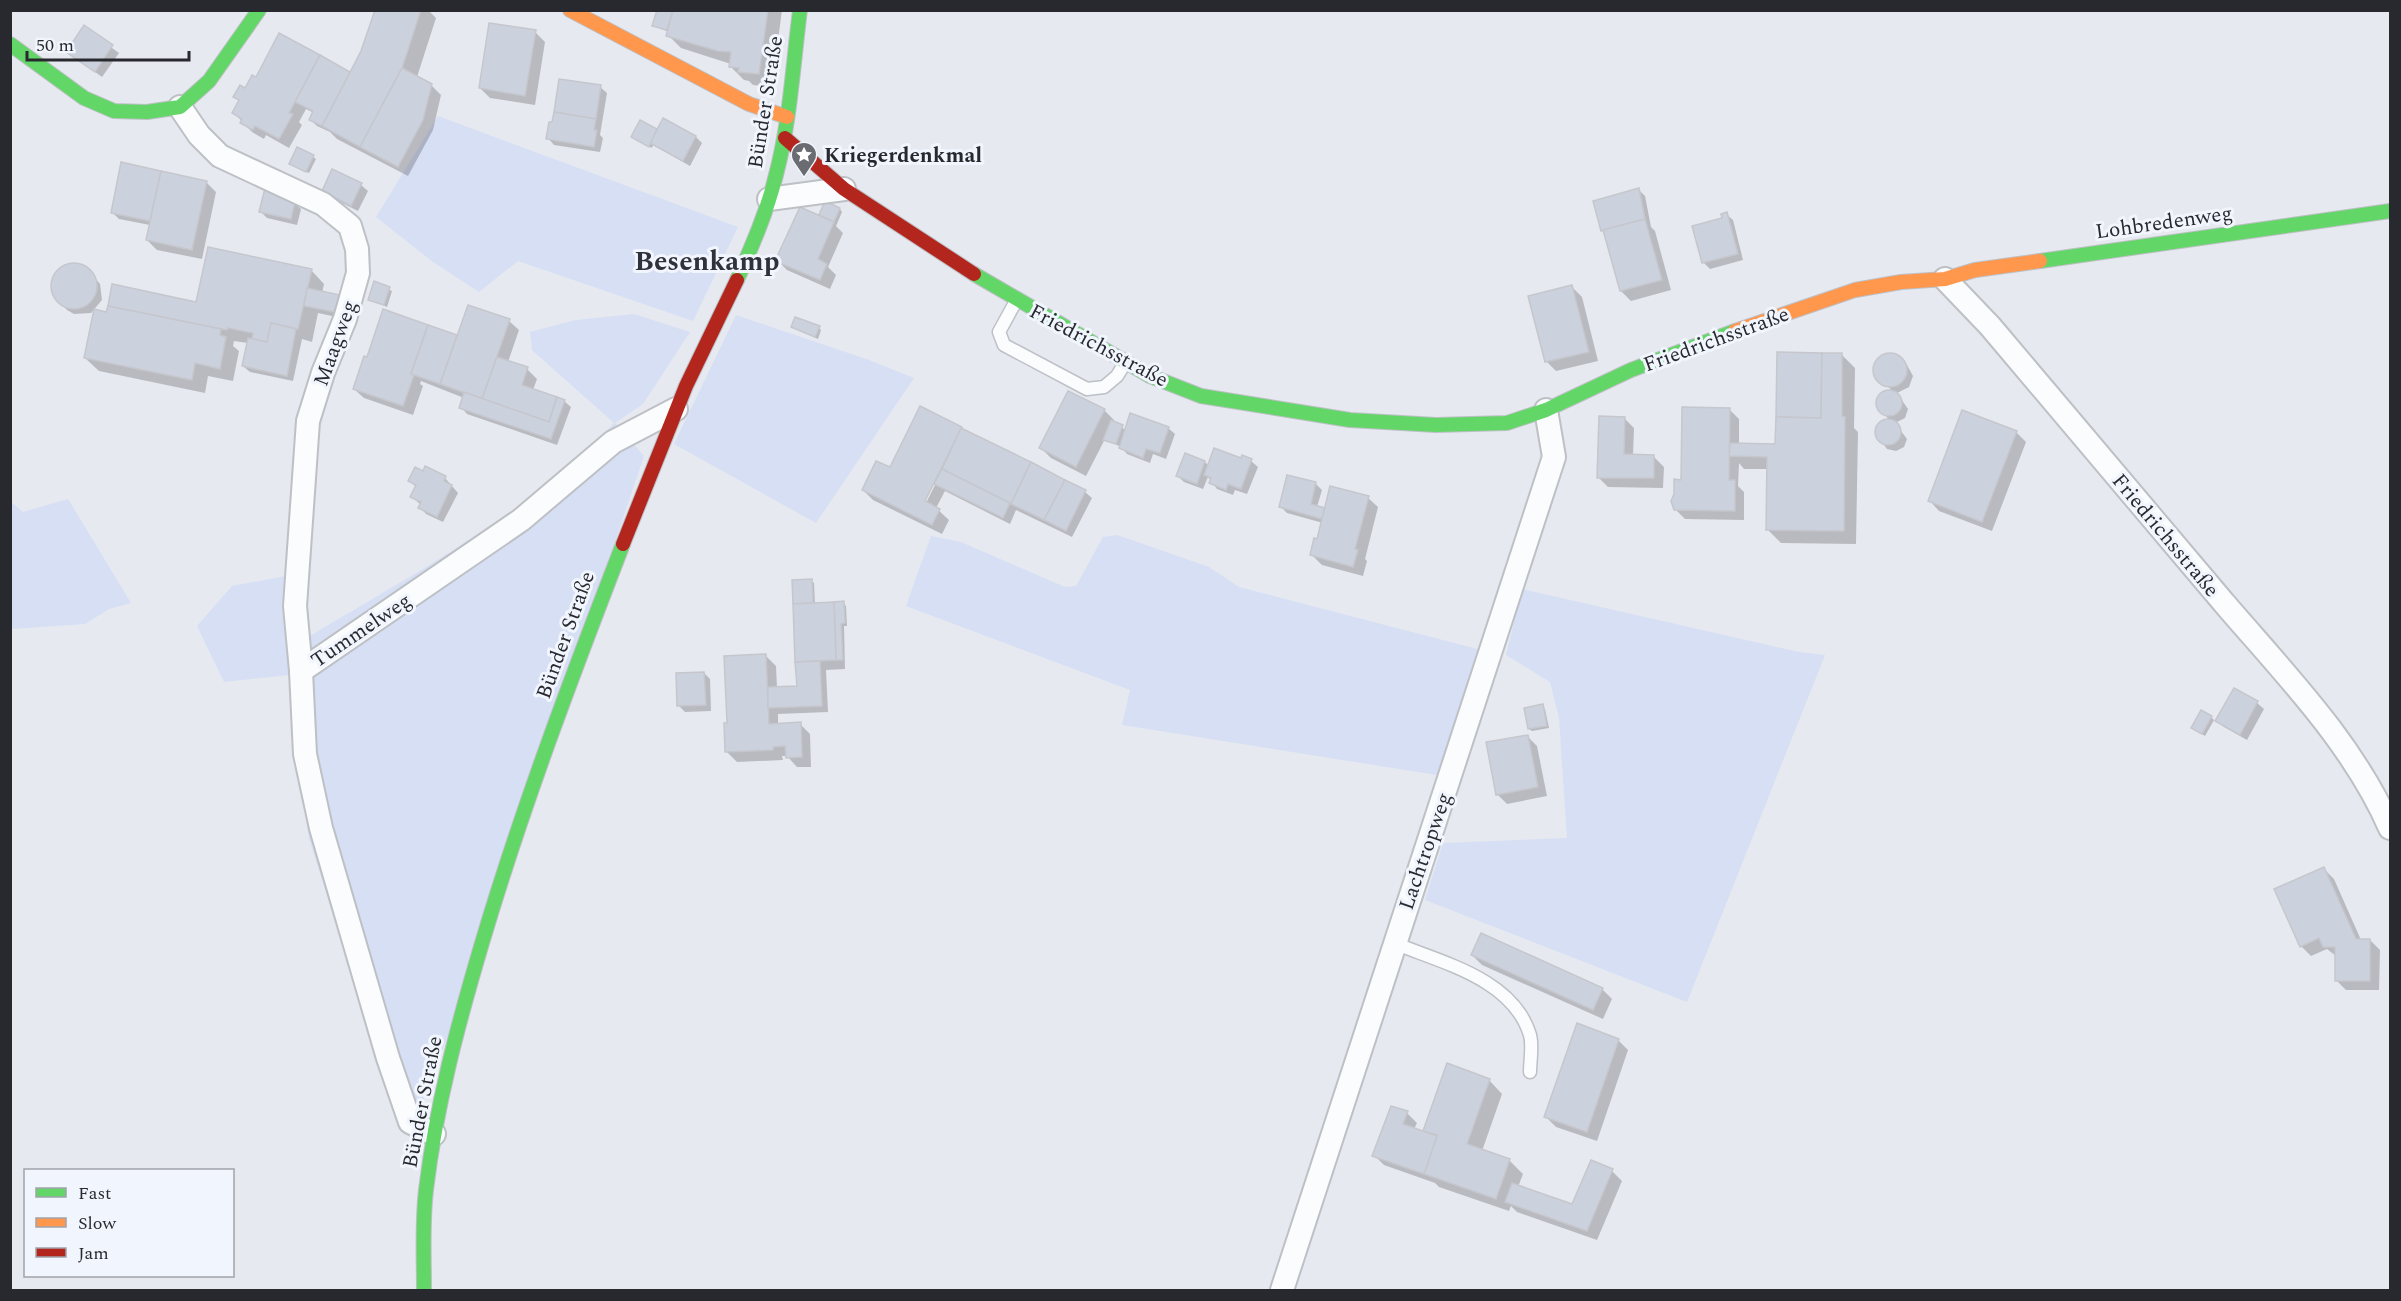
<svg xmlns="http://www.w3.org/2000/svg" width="2401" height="1301" font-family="Spectral,serif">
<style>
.green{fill:#d7dff4}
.shadow{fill:#0003;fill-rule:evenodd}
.building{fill:#ccd1de;stroke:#c6c7cd;stroke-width:1.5}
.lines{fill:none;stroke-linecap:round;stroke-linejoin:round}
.lane-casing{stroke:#bdc0c5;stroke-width:15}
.street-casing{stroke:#bdc0c5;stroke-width:26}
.fast-casing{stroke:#bdc0c5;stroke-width:16}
.slow-casing{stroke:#bdc0c5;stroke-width:16}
.jam-casing{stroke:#bdc0c5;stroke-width:16}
.lane{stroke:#fbfcfd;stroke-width:12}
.street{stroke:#fbfcfd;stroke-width:22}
.fast{stroke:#63d668;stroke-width:14}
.slow{stroke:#ff974d;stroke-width:14}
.jam{stroke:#b3261e;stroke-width:14}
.labels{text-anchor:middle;stroke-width:6;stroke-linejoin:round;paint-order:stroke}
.street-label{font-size:21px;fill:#28292e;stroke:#f1f5fe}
.poi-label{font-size:21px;font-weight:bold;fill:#28292e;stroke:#f1f5fe;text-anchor:start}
.district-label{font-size:27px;font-weight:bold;fill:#2f323b;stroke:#f1f5fe}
</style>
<rect width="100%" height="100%" fill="#e6e9f0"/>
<g class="green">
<polygon points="438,116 738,227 693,321 518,261 479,292 433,262 376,217"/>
<path d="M634 314 690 332 643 404 615 423 644 456 430 1088 414 1117 359 996 309 839 295 739 289 675 224 682 197 626 232 586 291 575 305 639C413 574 527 515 614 423L532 350 530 332 576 320Z"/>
<polygon points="736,315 869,360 914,378 816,523 674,444"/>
<polygon points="68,499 131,603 109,609 85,624 11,629 11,502 23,512"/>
<polygon points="1117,535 1209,567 1239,587 1481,650 1437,775 1122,725 1130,690 906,606 931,536 961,542 1065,587 1076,586 1103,537"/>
<polygon points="1522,589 1799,652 1825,655 1687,1002 1425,900 1443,843 1567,838 1559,718 1550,682 1506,655"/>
</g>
<g class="shadow">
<polygon points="377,10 428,10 436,18 417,77 431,85 441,95 433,130 408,176 337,139 330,132 317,126 310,119 314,113 306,109 299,122 302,125 289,148 266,135 264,139 252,132 234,113 240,102 235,97 246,90 256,79 279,35 351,74 362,52"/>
<polygon points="658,10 782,10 772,87 753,85 749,81 744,80 731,67 731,64 681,48 668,35 669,32 654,26"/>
<polygon points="84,28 119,53 102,77 68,52"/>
<polygon points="535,32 545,42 535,105 490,98 480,88"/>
<polygon points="600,87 607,93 600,135 603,138 600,152 554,145 548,138"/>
<polygon points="663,120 696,137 702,143 690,166 653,145 652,148 633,137 640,122 658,131"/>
<polygon points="313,157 316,159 309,173 294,166"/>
<polygon points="160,172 162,174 206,182 216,192 202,259 157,250 147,240 150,225 119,219 112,212"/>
<polygon points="361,185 368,191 358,211 330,197 324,191"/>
<polygon points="1639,190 1645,196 1651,227 1655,231 1671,290 1631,301 1621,291 1606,233 1602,230"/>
<polygon points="294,203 301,209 297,225 267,218 261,212"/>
<polygon points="840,209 842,212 836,226 843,233 828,267 836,275 830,289 787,270 777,260 825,220 821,215"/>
<polygon points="1726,214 1733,220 1743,260 1710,269 1703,262"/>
<polygon points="72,265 80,266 88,270 100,284 102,300 91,313 74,314 67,310 54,296 53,280 57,272"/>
<polygon points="311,270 324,284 322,293 339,297 345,303 341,318 318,313 312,342 302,339 293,381 250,372 243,366 248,343 234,341 233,346 239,351 233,381 208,376 205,393 99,371 85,358 107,314 113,286 197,303"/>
<polygon points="375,283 392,291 387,307 369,299"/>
<polygon points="1572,287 1582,297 1598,361 1556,371 1546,361"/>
<polygon points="509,321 519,330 508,362 527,369 537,379 533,390 564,401 571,407 557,445 467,414 461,407 464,398 421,381 420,384 423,386 413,415 364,398 354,389 456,336 458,338"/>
<polygon points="793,327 819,328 821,330 818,339"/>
<polygon points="1889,354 1900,358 1907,365 1913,376 1909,387 1897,393 1908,409 1905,418 1895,423 1907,439 1904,447 1896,451 1887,449 1876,434 1879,425 1889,420 1877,404 1880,395 1891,389 1880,382 1875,371 1878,360"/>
<polygon points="1842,355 1855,368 1854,428 1858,432 1856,544 1781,543 1768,530 1769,469 1744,469 1739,463 1738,486 1744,492 1744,520 1685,519 1675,509 1682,481 1729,409 1739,419 1739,445 1777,446"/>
<path d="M921 408 1085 492 1092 498 1072 537 1016 510 1010 524 945 491 936 508 949 520 942 534 873 500 863 490 891 469ZM934 481 936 483 923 509 921 508Z"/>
<polygon points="1104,410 1114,420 1113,423 1126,430 1168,428 1175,434 1166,459 1153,454 1150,463 1127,454 1121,447 1105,439 1086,476 1051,458 1041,448"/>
<polygon points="1624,418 1634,428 1633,456 1654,457 1664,467 1663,488 1608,487 1598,477"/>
<polygon points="2016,432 2026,442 1992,531 1939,511 1930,501"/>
<polygon points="1242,460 1251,461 1258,467 1247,494 1235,490 1233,495 1217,489 1208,477 1203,489 1184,482 1178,476 1205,462 1209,466"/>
<polygon points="426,468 445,478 458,493 443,522 426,514 420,507 421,505 412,497 416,487 410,481 423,473"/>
<polygon points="1316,484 1322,490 1317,507 1324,509 1368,498 1378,507 1365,559 1367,561 1363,576 1322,565 1312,555 1323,523 1287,513 1281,507"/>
<polygon points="811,580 814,583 815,604 843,603 846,606 847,626 844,626 845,669 826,670 828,712 778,714 778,725 800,724 810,734 811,767 797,767 787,756 782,756 783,760 737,762 727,752 728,724 766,656 776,666 777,688 798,687 793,581"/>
<polygon points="704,673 710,679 711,711 685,712 678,705"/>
<polygon points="2235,690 2257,703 2264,709 2247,740 2224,727 2217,721"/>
<polygon points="1542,706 1545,709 1549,728 1532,731 1529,729"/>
<polygon points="2211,717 2214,720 2205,736 2193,728"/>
<polygon points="1527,736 1537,746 1547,796 1507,804 1497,794"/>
<polygon points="2324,869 2334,879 2361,940 2370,940 2380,950 2379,990 2346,990 2336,980 2336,956 2327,949 2311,956 2301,946"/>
<polygon points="1472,955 1602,989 1612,999 1603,1019 1482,965"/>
<polygon points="1618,1040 1628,1050 1597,1141 1556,1127 1546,1117"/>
<polygon points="1489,1080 1502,1094 1482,1151 1509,1160 1523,1174 1518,1187 1573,1206 1612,1171 1622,1181 1597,1240 1517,1212 1511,1206 1509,1211 1439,1187 1435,1183 1384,1165 1374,1155 1407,1113 1417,1123 1414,1129 1429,1134 1425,1130"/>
</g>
<g class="building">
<polygon points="375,10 421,10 402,68 360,147 322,126 361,51"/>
<polygon points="657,10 673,10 667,30 652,26"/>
<polygon points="673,10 768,10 759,74 738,72 739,68 729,67 731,52 718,51 666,36"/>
<polygon points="489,23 536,30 525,96 479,88"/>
<polygon points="84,25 113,45 95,72 66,52"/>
<polygon points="279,33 320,55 289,113 293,114 279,139 255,126 253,130 240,123 242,119 232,113 239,100 233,97 240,85 245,88 252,75 256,77"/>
<polygon points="320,55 350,72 322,126 309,120 313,111 295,102"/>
<polygon points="402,68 432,84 423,120 398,167 360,147"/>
<polygon points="559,79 601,85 596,119 554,112"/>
<polygon points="554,112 596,119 594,130 597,130 594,147 546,139 549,122 552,122"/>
<polygon points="663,118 696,136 683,161 650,143"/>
<polygon points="640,120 657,129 649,147 631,137"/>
<polygon points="297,147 314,155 306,172 289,164"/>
<polygon points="121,162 161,171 150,221 111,213"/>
<polygon points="332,169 362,183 351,206 322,191"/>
<polygon points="161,171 207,181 192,250 146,240"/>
<polygon points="265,188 295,202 291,219 259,212"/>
<polygon points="1639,188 1645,219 1601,231 1593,201"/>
<polygon points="825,201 840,208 834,222 819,215"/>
<polygon points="800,207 834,222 818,259 827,264 820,280 775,261"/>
<polygon points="1727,212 1738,254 1702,263 1692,226 1722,218 1721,214"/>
<polygon points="1645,219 1662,280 1620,291 1603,230"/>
<polygon points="208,247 312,269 298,329 271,323 267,342 252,339 253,333 228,328 227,330 108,306 112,284 196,302"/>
<circle cx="74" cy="286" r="23"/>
<polygon points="374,281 390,287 384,305 368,300"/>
<polygon points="1572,285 1589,352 1545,362 1528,296"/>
<polygon points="307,288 340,295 334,312 304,306"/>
<polygon points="468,305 510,319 482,399 440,384"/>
<polygon points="108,306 221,329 220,335 226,337 220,369 195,363 192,380 84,358 94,309 106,312"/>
<polygon points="383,309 428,325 411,374 414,375 403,406 353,389 364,356 367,357"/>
<polygon points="795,317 820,326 815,337 791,327"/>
<polygon points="271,323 296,329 287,376 242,366 248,338 267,342"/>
<polygon points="428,325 457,335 440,384 411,374"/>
<polygon points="1777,352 1822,353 1821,418 1776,417"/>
<polygon points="1822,353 1842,353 1842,416 1845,417 1844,531 1766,530 1767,457 1729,456 1730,443 1775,444 1776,417 1821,418"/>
<circle cx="1890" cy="370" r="17"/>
<polygon points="497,357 528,367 522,385 557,397 549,422 482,399"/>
<circle cx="1889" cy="403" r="13"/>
<polygon points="1068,391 1105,409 1076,467 1039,448"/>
<polygon points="464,392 549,422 557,397 565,400 551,439 459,408"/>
<polygon points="920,406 962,427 925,501 940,509 932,525 862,490 876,461 890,467"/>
<polygon points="1682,407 1730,408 1729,480 1735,480 1735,511 1674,510 1671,501 1674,494 1674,479 1681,480"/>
<polygon points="1962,410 2017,431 1982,522 1928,501"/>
<polygon points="1130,413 1169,427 1160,453 1146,449 1143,458 1119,448"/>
<polygon points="1599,416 1625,417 1624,454 1654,455 1654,478 1597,478"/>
<circle cx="1888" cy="432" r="13"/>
<polygon points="1111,420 1123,425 1116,444 1103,440"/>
<polygon points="961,428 1031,462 1011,504 942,469"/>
<polygon points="1214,448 1241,458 1242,455 1252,459 1241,489 1228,484 1226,490 1209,483 1211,478 1204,475"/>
<polygon points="1185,453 1205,461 1197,484 1176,476"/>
<polygon points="1031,462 1065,480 1044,520 1011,504"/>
<polygon points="425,466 446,476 444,481 452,485 437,517 418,508 421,502 410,497 416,485 408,481 415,467 423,471"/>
<polygon points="942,469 1010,503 1003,518 934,484"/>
<polygon points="1287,475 1316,482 1311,504 1325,508 1322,519 1279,507"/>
<polygon points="1065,480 1086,490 1066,531 1044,520"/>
<polygon points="1330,486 1369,496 1355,549 1358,550 1353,567 1310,555 1314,538 1317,539"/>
<polygon points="812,579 813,603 793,604 792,580"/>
<polygon points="844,601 845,623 841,624 843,660 836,660 834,602"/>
<polygon points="834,602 836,660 795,662 793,604"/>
<polygon points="766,654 769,724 801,722 802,757 786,758 785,746 773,747 773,750 725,752 724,723 727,723 724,656"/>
<polygon points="820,661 822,706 768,708 768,687 797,686 795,662"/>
<polygon points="704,672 706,705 677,706 676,673"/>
<polygon points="2234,688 2258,701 2240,735 2215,721"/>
<polygon points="1543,704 1547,726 1528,729 1524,708"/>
<polygon points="2201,710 2212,716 2202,734 2191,728"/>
<polygon points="1528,735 1538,787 1496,795 1486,742"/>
<polygon points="2324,867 2356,939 2370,939 2370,981 2335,981 2335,947 2323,947 2319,938 2300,947 2274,889"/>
<polygon points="1481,933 1603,988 1593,1010 1471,955"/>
<polygon points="1577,1023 1619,1039 1587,1132 1544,1117"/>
<polygon points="1447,1063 1490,1079 1467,1144 1510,1159 1496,1199 1424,1174 1437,1135 1423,1131"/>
<polygon points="1391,1106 1408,1111 1403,1124 1437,1136 1424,1174 1372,1156"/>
<polygon points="1591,1160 1613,1169 1587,1231 1505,1202 1512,1183 1572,1204"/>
</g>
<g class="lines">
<defs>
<g id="lane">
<polyline points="1016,301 999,332 1004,345 1087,389 1104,387 1117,376 1125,363"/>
<path d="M1394 943C1443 963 1513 979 1530 1035 1533 1046 1530 1061 1530 1072"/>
</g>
<g id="street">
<polyline points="180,107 199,135 220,156 323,204 350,226 357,249 358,273 345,319 323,373 308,421 295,606 301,671"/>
<polyline points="769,199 844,189"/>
<path d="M1945 279 1990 326C2068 419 2146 511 2224 603 2284 673 2353 743 2390 828"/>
<polyline points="434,1134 410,1122 388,1058 321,828 305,754 301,671 521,520 613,442 676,409"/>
<polyline points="1282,1290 1554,457 1546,410"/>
</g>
<g id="fast">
<polyline points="10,44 84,98 114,111 147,112 180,107 209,81 259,10"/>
<polyline points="2040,261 2390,211"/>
<polyline points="974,274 1150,376 1201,396 1350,420 1436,425 1507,423 1546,410 1631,370 1735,331"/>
<path d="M737 280C752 246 767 212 776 175 790 122 793 65 800 10"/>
<path d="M424 1290C424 1257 422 1223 426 1190 436 1106 458 1024 482 943 522 808 572 676 623 544"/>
</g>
<g id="slow">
<polyline points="570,10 749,104 787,117"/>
<polyline points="1735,331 1855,290 1901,282 1945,279 1975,270 2040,261"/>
</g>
<g id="jam">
<polyline points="785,138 844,189 974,274"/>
<polyline points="623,544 686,386 737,280"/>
</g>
</defs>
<use href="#lane" class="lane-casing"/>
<use href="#street" class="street-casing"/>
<use href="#fast" class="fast-casing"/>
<use href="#slow" class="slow-casing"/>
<use href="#jam" class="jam-casing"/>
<use href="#lane" class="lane"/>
<use href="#street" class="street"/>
<use href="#fast" class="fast"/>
<use href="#slow" class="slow"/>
<use href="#jam" class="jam"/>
</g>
<defs>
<symbol id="sight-pin" viewBox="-11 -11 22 30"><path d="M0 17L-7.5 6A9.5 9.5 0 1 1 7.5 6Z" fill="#6a6c72" stroke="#f1f5fe"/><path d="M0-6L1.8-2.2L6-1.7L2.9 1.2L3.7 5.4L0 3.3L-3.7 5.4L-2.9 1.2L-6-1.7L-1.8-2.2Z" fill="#fff"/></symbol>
</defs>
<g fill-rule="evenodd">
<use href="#sight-pin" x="789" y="140" width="30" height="40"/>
</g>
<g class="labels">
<g class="street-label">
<text transform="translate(765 102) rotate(-81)" y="7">Bünder Straße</text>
<text transform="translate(2164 222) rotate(-8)" y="7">Lohbredenweg</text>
<text transform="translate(1716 339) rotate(-20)" y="7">Friedrichsstraße</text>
<text transform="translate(335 343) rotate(-70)" y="7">Maagweg</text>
<text transform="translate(1099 345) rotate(28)" y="7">Friedrichsstraße</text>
<text transform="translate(2166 535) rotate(50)" y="7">Friedrichsstraße</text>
<text transform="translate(361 630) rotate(-34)" y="7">Tummelweg</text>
<text transform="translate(565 635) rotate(-70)" y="7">Bünder Straße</text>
<text transform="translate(1425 851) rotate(-71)" y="7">Lachtropweg</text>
<text transform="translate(422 1102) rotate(-79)" y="7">Bünder Straße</text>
</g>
<g class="poi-label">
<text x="824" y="162">Kriegerdenkmal</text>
</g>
<g class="district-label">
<text x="707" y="270">Besenkamp</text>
</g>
</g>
<rect width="2401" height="1301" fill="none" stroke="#28292e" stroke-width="24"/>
<rect x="24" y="1169" width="210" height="108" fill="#f1f5fe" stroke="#a1a3ab" stroke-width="1.5"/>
<rect x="36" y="1188" width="30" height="9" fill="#63d668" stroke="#a1a3ab" stroke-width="1.5"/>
<text x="78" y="1199" font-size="18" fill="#28292e">Fast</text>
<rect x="36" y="1218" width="30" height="9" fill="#ff974d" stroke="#a1a3ab" stroke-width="1.5"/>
<text x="78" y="1229" font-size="18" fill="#28292e">Slow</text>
<rect x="36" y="1248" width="30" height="9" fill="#b3261e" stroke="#a1a3ab" stroke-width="1.5"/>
<text x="78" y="1259" font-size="18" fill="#28292e">Jam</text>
<path d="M27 51v9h162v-9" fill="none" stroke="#28292e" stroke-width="3"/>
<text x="36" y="51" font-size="18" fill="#28292e" stroke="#f1f5fe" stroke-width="4.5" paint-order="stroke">50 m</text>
</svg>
